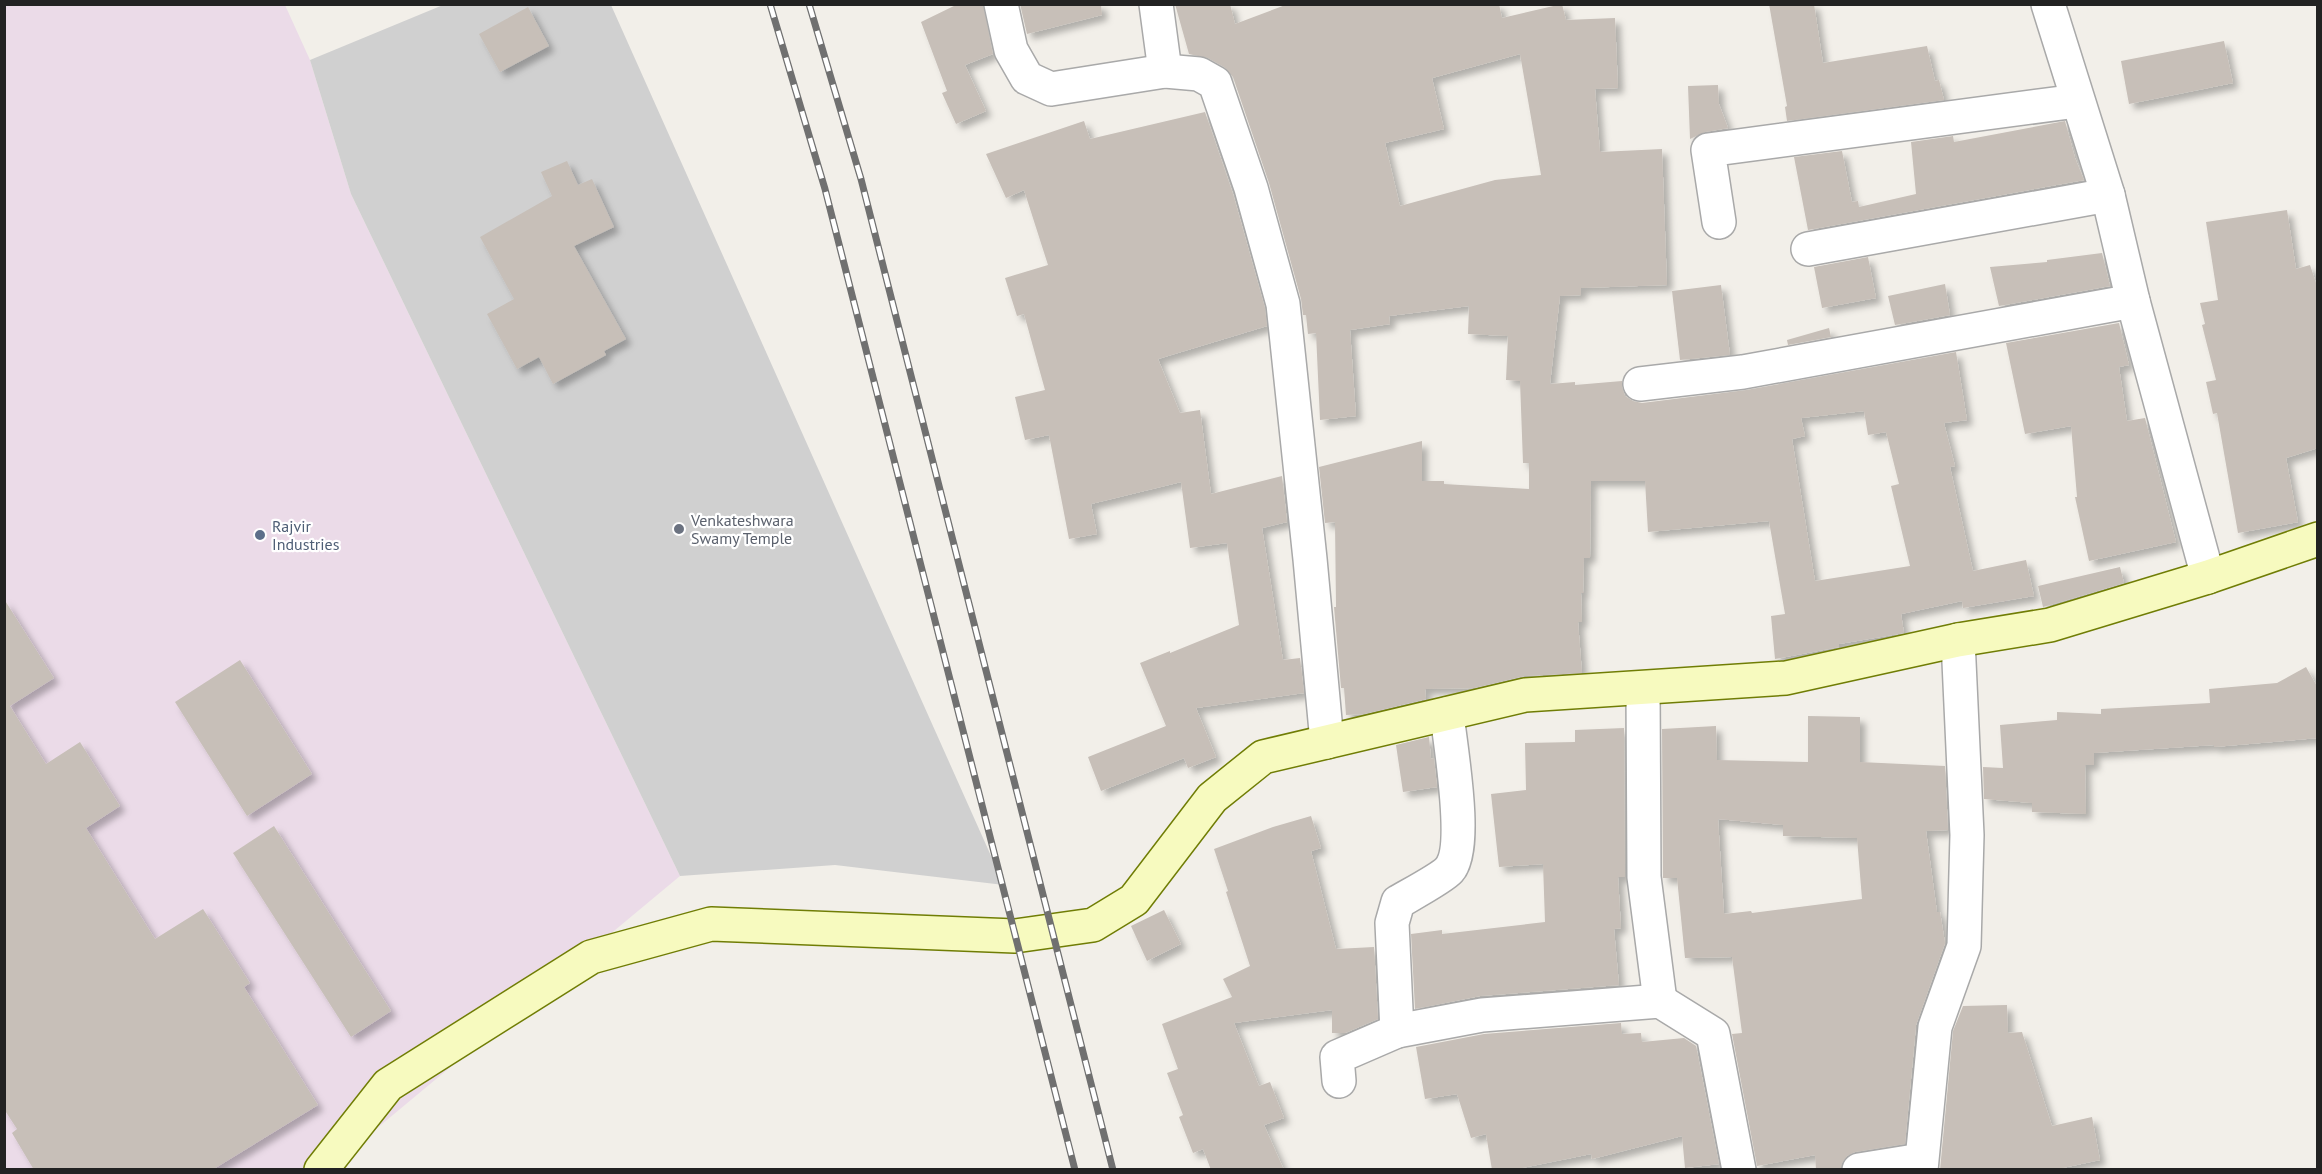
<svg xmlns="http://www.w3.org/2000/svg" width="2322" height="1174" font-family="'PT Sans',sans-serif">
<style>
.industrial{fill:#ebdbe8}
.religious{fill:#d0d0d0}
.building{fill:#c7bfb8;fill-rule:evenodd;filter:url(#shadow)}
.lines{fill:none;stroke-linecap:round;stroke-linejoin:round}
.street-casing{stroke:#a9a9a9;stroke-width:36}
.secondary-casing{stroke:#707d05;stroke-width:36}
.street{stroke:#fff;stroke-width:33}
.secondary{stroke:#f7fabf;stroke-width:33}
.rail-casing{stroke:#707070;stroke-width:7}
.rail{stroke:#fff;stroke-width:4.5;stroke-dasharray:14;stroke-linecap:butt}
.worship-dot{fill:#6b7280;stroke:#fff;stroke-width:2}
.service-dot{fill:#5c6f8a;stroke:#fff;stroke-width:2}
.labels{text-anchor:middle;stroke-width:4.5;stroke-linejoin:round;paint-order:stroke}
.worship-label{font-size:16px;fill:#5b616d;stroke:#fff;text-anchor:start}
.service-label{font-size:16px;fill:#4e5e75;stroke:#fff;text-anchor:start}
</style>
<defs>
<filter id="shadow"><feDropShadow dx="5.5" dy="5.5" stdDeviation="3" flood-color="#0004"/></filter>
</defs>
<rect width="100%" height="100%" fill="#f2efe9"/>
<polygon class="industrial" points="5,5 285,5 310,60 351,194 680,876 328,1169 5,1170"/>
<polygon class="religious" points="443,5 611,5 1004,885 835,865 680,876 351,194 310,60"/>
<g class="building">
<polygon points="958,4 983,4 993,54 965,65 986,111 956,124 942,93 947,91 921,22"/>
<polygon points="1020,4 1101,4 1102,15 1027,34"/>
<path d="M1175 4H1230L1235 24 1288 4H1499L1502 18 1562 4 1566 20 1615 18 1618 88 1595 89 1600 152 1662 149 1667 285 1581 288V295L1560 296 1550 384 1575 382V385L1622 381V387L1625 396 1633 401 1642 403 1746 390 1956 352 1967 420 1944 423 1955 466 1950 467 1973 571 2026 560 2034 596 1963 608 1962 601 1901 614 1904 633 1839 644V647L1775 659 1771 616 1785 614 1769 521 1648 532 1645 481H1591L1590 558H1584L1583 593H1581L1582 622H1578L1582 673 1524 676 1474 688 1425 689 1426 699 1364 714 1346 715 1344 688H1341L1334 607H1336L1335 522 1325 523 1319 467 1422 441V481H1444V484L1529 489V463H1523L1520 381 1506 380 1508 336 1468 334 1469 306 1389 316 1390 324 1350 330 1356 416 1320 420 1316 333 1308 334 1306 315H1303L1301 299 1269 183 1233 77 1224 67 1208 58 1189 54ZM1520 54 1541 175 1495 180 1400 206 1385 143 1444 129 1432 78ZM1864 411 1868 435 1886 432 1899 484 1891 486 1910 566 1815 581 1792 439 1805 436 1801 418Z"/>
<polygon points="1769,4 1814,4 1823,63 1927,46 1935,81 1939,80 1944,100 1787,121 1785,107 1787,106"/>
<polygon points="528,7 549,46 500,72 479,34"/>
<polygon points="2224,41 2233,83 2129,104 2121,61"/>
<polygon points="1718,85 1719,104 1728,128 1705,132 1690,139 1688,86"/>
<polygon points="1205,112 1233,194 1265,308 1267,326 1158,359 1180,413 1200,410 1211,494 1282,476 1287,522 1262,528 1283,660 1300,658 1304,693 1196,708 1216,757 1188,768 1184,758 1101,791 1088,757 1166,726 1140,663 1170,651 1170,653 1239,625 1227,543 1190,548 1181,482 1091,504 1097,534 1069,539 1049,435 1025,440 1015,397 1045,390 1024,314 1017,316 1005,278 1048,265 1024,190 1006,198 986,154 1084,121 1090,139"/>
<polygon points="2065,121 2075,158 2084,180 1808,230 1794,157 1842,151 1852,202 1858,201 1859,207 1916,194 1911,142 1953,136 1954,142"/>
<polygon points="567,161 578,185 592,179 614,227 574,246 626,339 604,351 606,355 553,384 539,357 517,369 487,314 514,299 480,237 552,196 541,172"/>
<polygon points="2287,210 2296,269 2310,265 2318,289 2318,448 2286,458 2298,522 2238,533 2217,413 2213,414 2206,382 2216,380 2202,325 2205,324 2200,303 2218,300 2206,222"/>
<polygon points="2102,253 2110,286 1999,306 1990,267 2047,262 2047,260"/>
<polygon points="1868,257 1876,298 1822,308 1814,267"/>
<polygon points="1945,284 1950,315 1895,325 1888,296"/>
<polygon points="1721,285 1730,355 1680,360 1672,291"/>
<polygon points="2119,323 2129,365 2119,367 2127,421 2145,418 2176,542 2089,561 2075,497 2077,497 2071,426 2025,434 2006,343"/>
<polygon points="1829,328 1831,337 1788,345 1787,340"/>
<polygon points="2120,567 2124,583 2043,607 2038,586"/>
<polygon points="4,599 54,678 10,706 46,764 80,742 120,806 86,828 155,939 203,909 250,983 244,987 318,1105 212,1170 34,1170 12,1133 17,1129 4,1109"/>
<polygon points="240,660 312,774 247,816 175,702"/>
<polygon points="2306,667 2318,688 2318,738 2214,747 2214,745 2094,753 2094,765 2085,765 2086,814 2032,812 2032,803 1984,799 1983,767 2003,768 2000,725 2057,720 2057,712 2101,714 2101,709 2210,703 2209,689 2277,683"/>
<path d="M1808 716 1860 717V762L1945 766 1948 830 1926 831 1937 912H1940L1945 943 1916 1025 1905 1144 1855 1152 1847 1156 1842 1163 1841 1170H1816L1815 1155 1757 1166 1732 1034 1742 1033 1732 957 1685 958 1677 878H1663V876L1662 729 1716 726 1717 760 1808 762ZM1718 819 1783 825V836L1857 838 1862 899 1752 913 1751 911 1724 914Z"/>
<polygon points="1624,728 1625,877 1618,877 1621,928 1614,929 1619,985 1480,996 1415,1009 1411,934 1442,930 1442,934 1545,922 1543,864 1499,867 1491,794 1526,790 1525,743 1575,742 1575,730"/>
<polygon points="1429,737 1431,759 1434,758 1437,787 1403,792 1396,745"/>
<polygon points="1311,816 1321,848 1311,851 1336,949 1374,947 1378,1019 1345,1033 1332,1033 1332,1010 1234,1023 1259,1086 1270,1082 1284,1118 1264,1125 1284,1170 1211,1170 1203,1149 1193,1153 1179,1117 1183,1115 1167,1073 1178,1069 1162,1024 1232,997 1223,979 1250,966 1226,892 1228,891 1214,849 1273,827"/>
<polygon points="274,826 391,1011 351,1037 233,853"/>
<polygon points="1164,910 1181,944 1147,961 1131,926"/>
<polygon points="2007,1005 2008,1033 2022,1032 2052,1126 2092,1117 2100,1160 2053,1170 1940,1170 1953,1031 1963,1006"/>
<polygon points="1621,1023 1622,1034 1641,1033 1642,1042 1684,1038 1696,1046 1719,1164 1685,1168 1682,1136 1592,1159 1591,1154 1512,1170 1492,1170 1486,1134 1471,1138 1457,1094 1425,1099 1416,1047 1484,1034"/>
</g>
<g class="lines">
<defs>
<g id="street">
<polyline points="1001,4 1011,50 1027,78 1051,89 1165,71 1199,74 1215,83 1251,188 1283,304 1310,559 1327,742"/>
<polyline points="1156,4 1165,71"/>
<polyline points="2048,4 2108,195 2133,301 2208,577"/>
<polyline points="1719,222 1708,150 2077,101"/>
<polyline points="1808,249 2108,195"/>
<polyline points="1640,384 1743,372 2133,301"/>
<polyline points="1643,688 1644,877 1660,1001"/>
<polyline points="1397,1031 1482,1015 1660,1001 1713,1034 1739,1170"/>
<path d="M1339 1081 1337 1057 1397 1031 1392 923 1398 902C1408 896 1442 878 1449 870 1469 848 1450 745 1447 714"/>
<polyline points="1859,1170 1921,1160"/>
<polyline points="1921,1170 1935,1027 1964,946 1967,835 1958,640"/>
</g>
<polyline id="secondary" points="321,1170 388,1085 591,957 711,924 1015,936 1093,925 1134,900 1212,798 1263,757 1525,695 1786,678 1958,640 2050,625 2208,577 2318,539"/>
</defs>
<use href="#street" class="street-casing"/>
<use href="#secondary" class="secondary-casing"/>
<use href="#street" class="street"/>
<use href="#secondary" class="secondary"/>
<defs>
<g id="rail">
<polyline points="770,4 825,189 1075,1170"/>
<polyline points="809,4 861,179 1113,1170"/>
</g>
</defs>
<use href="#rail" class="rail-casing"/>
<use href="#rail" class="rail"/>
</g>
<circle class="worship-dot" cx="679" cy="529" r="6"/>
<circle class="service-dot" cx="260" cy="535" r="6"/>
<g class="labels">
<g class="worship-label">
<text x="691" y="526">Venkateshwara<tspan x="691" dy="18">Swamy Temple</tspan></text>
</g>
<g class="service-label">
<text x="272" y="532">Rajvir<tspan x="272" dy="18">Industries</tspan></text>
</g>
</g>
<rect width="2322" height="1174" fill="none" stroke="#222222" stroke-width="12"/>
</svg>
